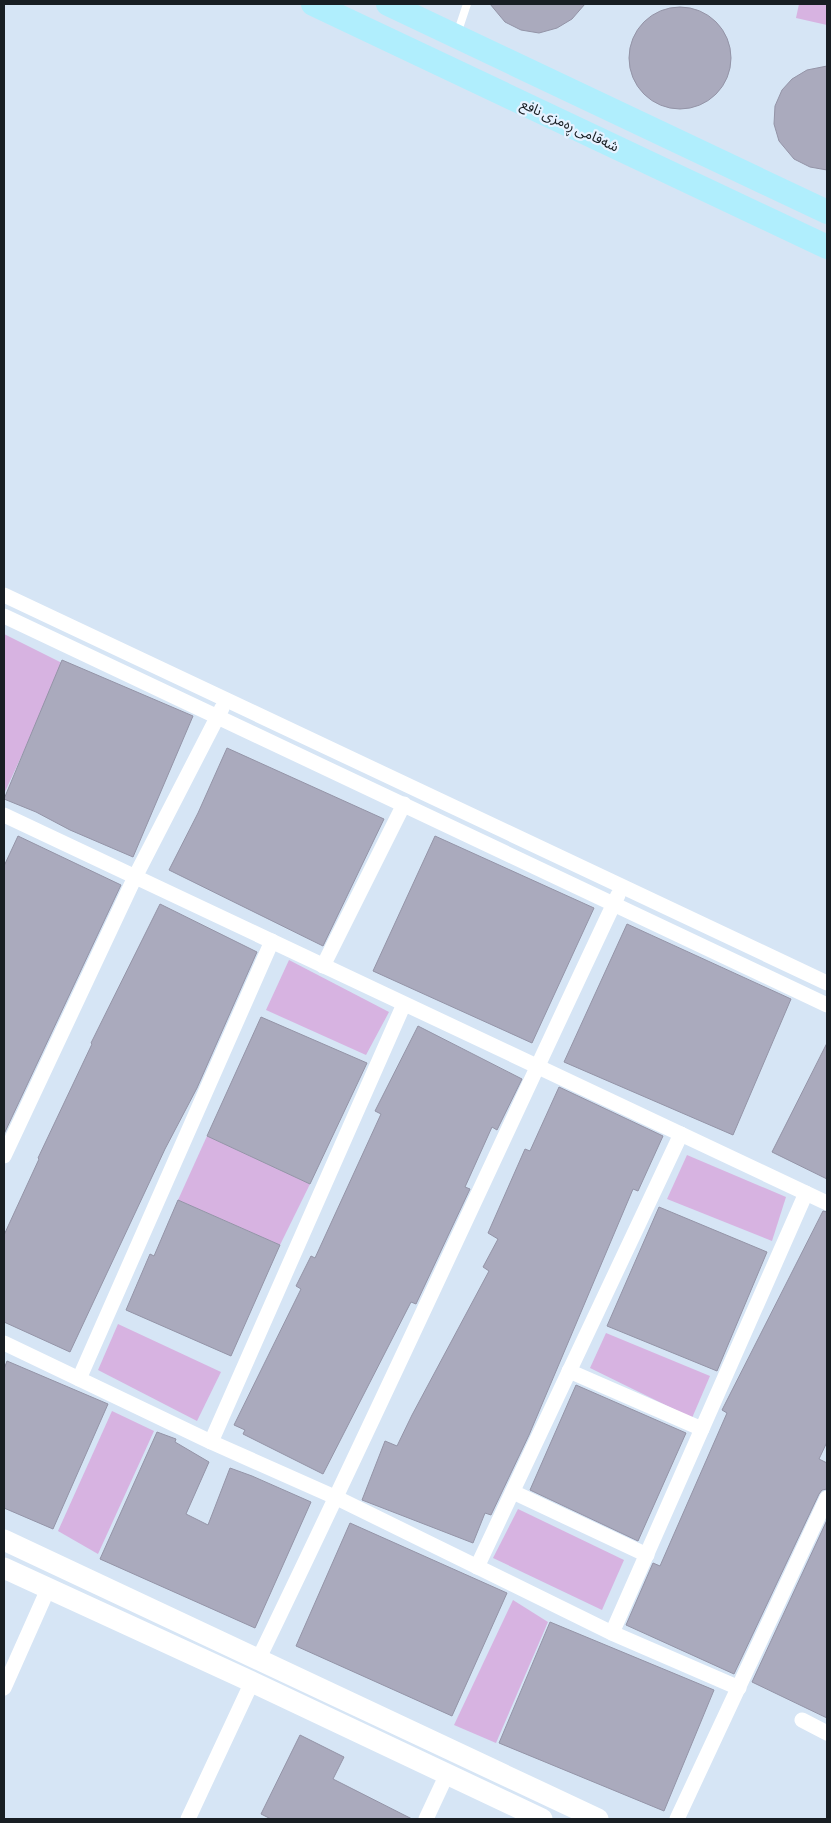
<svg xmlns="http://www.w3.org/2000/svg" width="831" height="1823" font-family="'Crimson Pro','Noto Sans Arabic',serif">
<style>
.green{fill:#d7b3e1}
.building{fill:#aaaabd;stroke:#9494a7}
.lines{fill:none;stroke-linecap:round;stroke-linejoin:round}
.lane{stroke:#fff;stroke-width:8}
.street{stroke:#fff;stroke-width:15}
.secondary{stroke:#fff;stroke-width:21}
.primary{stroke:#b0eefd;stroke-width:24}
.labels{text-anchor:middle;stroke-width:4.5;stroke-linejoin:round;paint-order:stroke}
.street-label{font-size:14px;fill:#181e23;stroke:#e6f2ff}
</style>
<rect width="100%" height="100%" fill="#d6e5f5"/>
<g class="green">
<polygon points="799,4 827,4 827,25 796,18"/>
<polygon points="4,634 64,664 4,794"/>
<polygon points="289,960 389,1012 366,1055 266,1010"/>
<polygon points="207,1136 310,1184 280,1245 178,1200"/>
<polygon points="687,1155 786,1197 772,1241 667,1199"/>
<polygon points="118,1324 221,1372 197,1421 98,1370"/>
<polygon points="606,1333 710,1376 692,1418 590,1368"/>
<polygon points="112,1411 154,1431 98,1554 58,1531"/>
<polygon points="518,1509 624,1560 602,1610 493,1558"/>
<polygon points="513,1600 548,1622 496,1743 454,1725"/>
</g>
<g class="building">
<polygon points="490,4 585,4 572,19 557,28 539,33 521,30 505,22"/>
<circle cx="680" cy="58" r="51"/>
<polygon points="827,66 827,170 810,167 794,159 779,141 774,124 775,106 782,90 792,79 807,70"/>
<polygon points="62,660 193,716 133,857 70,830 36,812 4,799"/>
<polygon points="227,748 384,819 323,946 169,870 198,813"/>
<polygon points="18,836 121,885 4,1134 4,866"/>
<polygon points="435,836 594,908 532,1043 373,971"/>
<polygon points="160,904 257,952 197,1088 165,1149 70,1352 4,1322 4,1235 39,1159 38,1158 92,1044 91,1043"/>
<polygon points="627,924 791,999 733,1135 564,1062"/>
<polygon points="261,1017 367,1063 310,1184 207,1136"/>
<polygon points="418,1026 522,1079 497,1130 492,1127 465,1187 470,1189 416,1304 411,1302 323,1474 243,1434 245,1430 234,1425 301,1289 296,1286 311,1256 315,1258 381,1114 375,1111"/>
<polygon points="827,1043 827,1179 772,1152"/>
<polygon points="559,1087 663,1136 638,1191 633,1189 529,1435 491,1515 485,1513 473,1543 362,1500 385,1441 397,1446 412,1415 489,1271 483,1267 498,1239 488,1233 525,1149 530,1151"/>
<polygon points="178,1200 280,1245 231,1356 126,1310 150,1254 154,1256"/>
<polygon points="659,1207 767,1252 717,1371 607,1326"/>
<polygon points="823,1211 827,1212 827,1442 819,1459 827,1463 827,1489 822,1490 819,1494 734,1674 626,1625 653,1563 660,1566 727,1413 722,1410"/>
<polygon points="7,1361 108,1404 53,1529 4,1508 4,1369"/>
<polygon points="576,1385 686,1433 638,1541 530,1490"/>
<polygon points="157,1432 176,1439 175,1442 209,1462 186,1514 208,1525 230,1468 252,1476 311,1502 255,1628 100,1559"/>
<polygon points="827,1520 827,1718 752,1682"/>
<polygon points="350,1523 507,1593 452,1716 296,1646"/>
<polygon points="550,1622 714,1690 664,1811 499,1743"/>
<polygon points="300,1735 344,1757 333,1779 412,1819 271,1819 261,1814"/>
</g>
<g class="lines">
<polyline class="lane" points="457,34 467,4"/>
<g class="street">
<polyline points="4,595 827,983"/>
<polyline points="4,616 827,1005"/>
<polyline points="4,815 827,1203"/>
<polyline points="323,966 404,804"/>
<polyline points="4,1156 135,877 222,708"/>
<polyline points="4,1343 211,1442 337,1498 612,1633 739,1688"/>
<polyline points="569,1371 702,1429"/>
<polyline points="79,1379 272,941"/>
<polyline points="211,1442 404,1004"/>
<polyline points="513,1492 647,1555"/>
<polyline points="477,1567 681,1134"/>
<polyline points="612,1633 806,1193"/>
<path d="M258 1660C381 1406 498 1149 618 895"/>
<polyline points="4,1688 48,1589"/>
<polyline points="802,1720 827,1733"/>
<polyline points="188,1819 252,1682"/>
<polyline points="426,1819 447,1774"/>
<polyline points="677,1819 827,1498"/>
</g>
<g class="secondary">
<polyline points="4,1540 598,1819"/>
<polyline points="4,1568 252,1682 542,1819"/>
</g>
<g class="primary">
<polyline points="313,4 827,247"/>
<polyline points="388,4 827,212"/>
</g>
</g>
<g class="labels">
<g class="street-label">
<text transform="translate(570 125) rotate(25)" y="5">شەقامی ڕەمزی نافع</text>
</g>
</g>
<rect width="831" height="1823" fill="none" stroke="#181e23" stroke-width="10"/>
</svg>
